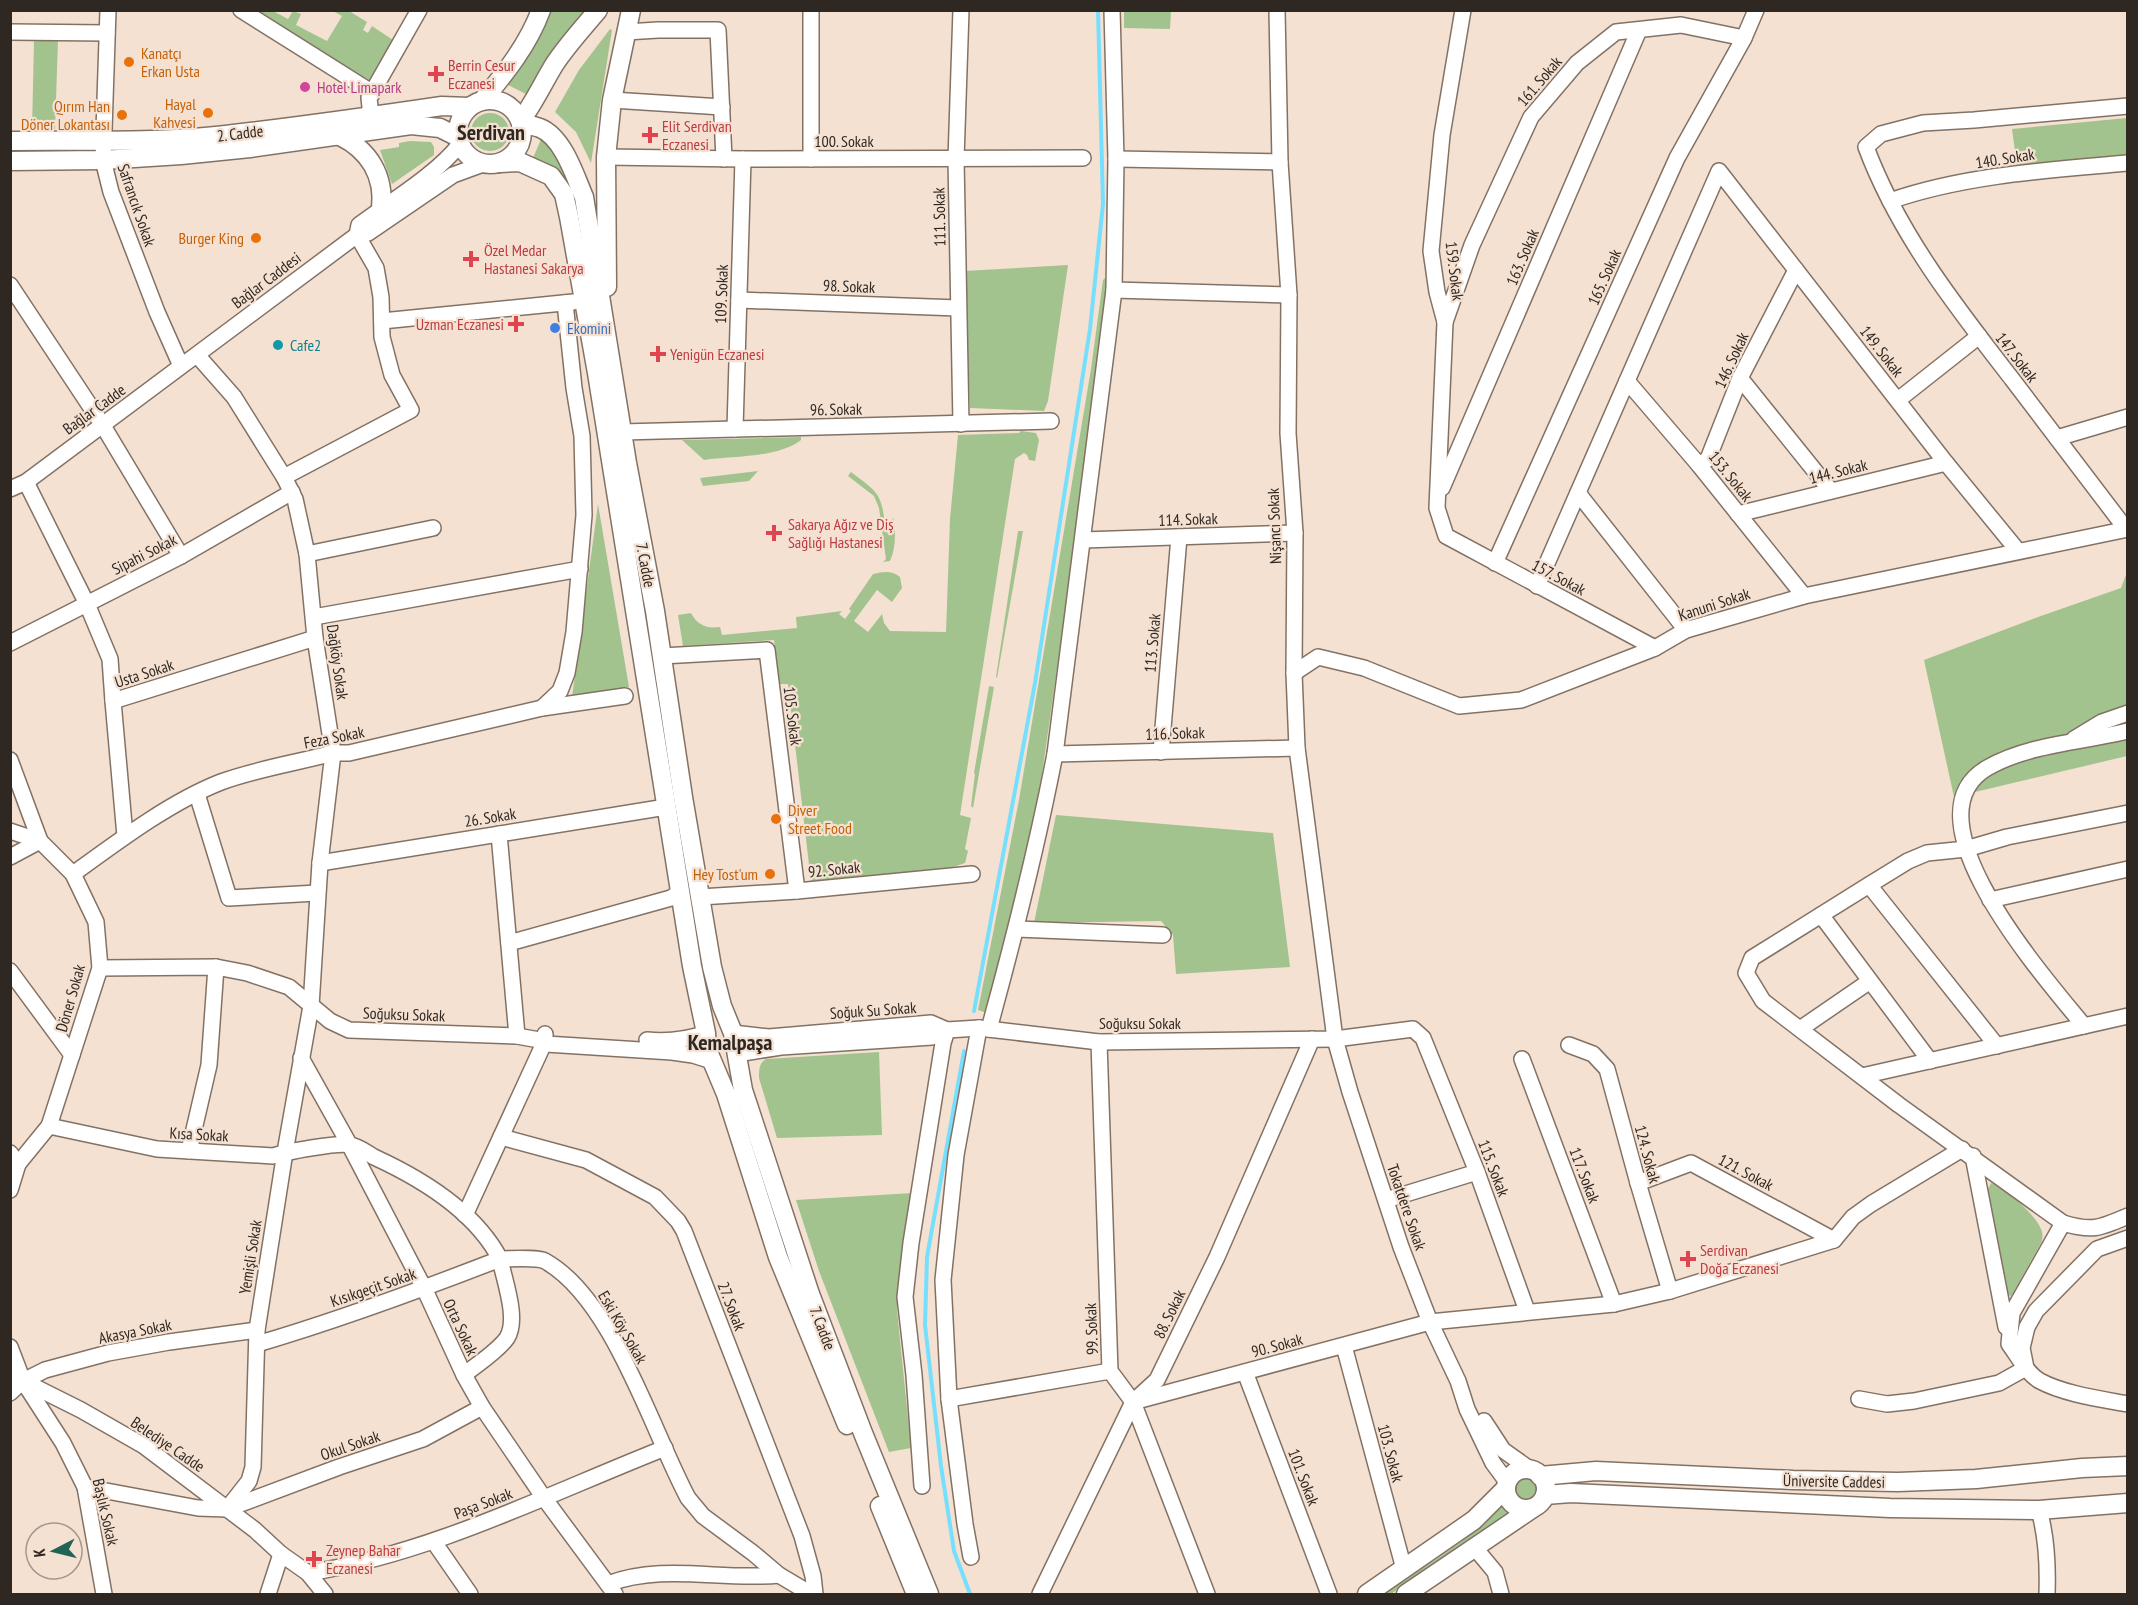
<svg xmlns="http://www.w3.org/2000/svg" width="2138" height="1605" font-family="'PT Sans Narrow',sans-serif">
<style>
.green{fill:#a2c38e}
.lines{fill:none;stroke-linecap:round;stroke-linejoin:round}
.stream{stroke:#76dffd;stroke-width:4}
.minor-casing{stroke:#837264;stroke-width:18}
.major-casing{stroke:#837264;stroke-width:21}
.minor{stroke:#fff;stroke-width:15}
.major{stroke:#fff;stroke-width:18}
.food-dot{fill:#e8710a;stroke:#f5e1d2;stroke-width:2}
.health-dot{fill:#e0444e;stroke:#f5e1d2;stroke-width:2}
.hotel-dot{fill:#d1479c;stroke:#f5e1d2;stroke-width:2}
.shop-dot{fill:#3f7fe0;stroke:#f5e1d2;stroke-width:2}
.culture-dot{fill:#0f9aa8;stroke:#f5e1d2;stroke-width:2}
.labels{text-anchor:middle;stroke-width:4.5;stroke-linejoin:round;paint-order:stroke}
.food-label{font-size:16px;fill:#c56008;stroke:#f5e1d2;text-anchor:end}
.health-label{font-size:16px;fill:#be3a42;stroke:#f5e1d2;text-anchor:start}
.street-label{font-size:16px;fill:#2f2822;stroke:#f5e1d2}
.hotel-label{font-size:16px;fill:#b23c85;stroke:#f5e1d2;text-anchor:start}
.shop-label{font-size:16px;fill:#366cbe;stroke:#f5e1d2;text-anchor:start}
.culture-label{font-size:16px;fill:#0d838f;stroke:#f5e1d2;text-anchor:start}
.district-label{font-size:22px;font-weight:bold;fill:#2f2822;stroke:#f5e1d2}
</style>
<rect width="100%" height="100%" fill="#f5e1d2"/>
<g class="green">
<polygon points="253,11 273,11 288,19 293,11 301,14 296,25 327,41 342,16 333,11 349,11 367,22 363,30 368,33 372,26 393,40 369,80"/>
<polygon points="546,11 589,11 530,96 506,84"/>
<polygon points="1124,11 1171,11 1170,29 1124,28"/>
<polygon points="610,29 612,30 591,163 576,132 555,112 579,70"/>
<polygon points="34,40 58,41 55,129 32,130"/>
<circle cx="490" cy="132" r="19"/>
<polygon points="2127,118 2127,158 2017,166 2012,129"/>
<polygon points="542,137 559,156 577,202 592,330 547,165 533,158"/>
<polygon points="410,141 431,142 434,147 434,155 392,184 380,150 399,147 399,143"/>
<polygon points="1068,265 1048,401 1044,411 970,408 964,271"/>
<polygon points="1106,277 1107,294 1101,360 1042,774 1023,871 987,1013 978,1010 1019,800 1091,369 1103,280"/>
<path d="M1021 431 1036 433 1039 440 1035 461 1029 460 1027 455 1024 453 1015 459 960 815 971 818 965 849 968 851 965 863 942 871 811 882 788 684H779L774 640 683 646 678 615 691 613C697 625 707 629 720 627L722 635 797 628 796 617 842 611 839 614 845 619 851 611 849 609 873 574C884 572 891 570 900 577L902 588 892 602 877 590 854 621 868 632 882 614 884 623 890 631 946 632 950 519 958 435 1019 433Z"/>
<path d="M801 437V440C778 458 732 456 704 460L682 440Z"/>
<polygon points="758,471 749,481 703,486 700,478"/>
<path d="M851 472C877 492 881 492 885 524H892L893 517C896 531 896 548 890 561L883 562 886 559 879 508 874 496 848 476Z"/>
<polygon points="598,504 629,687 572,697"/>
<polygon points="1018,531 1023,531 997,678 996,677"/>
<polygon points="2127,572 2127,756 1954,797 1924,660 2038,617 2121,588"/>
<polygon points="989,686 994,687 973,808 971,806 975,774 974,773"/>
<polygon points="1056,815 1273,833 1290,967 1176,974 1173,935 1161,921 1034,923"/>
<path d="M879 1052 882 1135 777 1138 759 1078C759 1070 759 1063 766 1059Z"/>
<path d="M1991 1183C2004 1187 2036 1215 2041 1229 2043 1234 2043 1238 2041 1243L2012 1295 2010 1296 2006 1294 1987 1191Z"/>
<polygon points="913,1193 897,1310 911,1448 889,1452 819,1271 796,1200"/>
<circle cx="1527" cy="1489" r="11"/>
<path d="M1504 1503 1514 1512 1391 1594H1383C1425 1566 1470 1541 1504 1503Z"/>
</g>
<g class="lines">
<g class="stream">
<polyline points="974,1011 1035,683 1090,329 1103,204 1098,10"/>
<polyline points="964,1051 927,1257 925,1325 941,1466 954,1551 970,1594"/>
</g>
<defs>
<g id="minor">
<polyline points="108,10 103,160 111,192 157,312 181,366"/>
<polyline points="241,10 373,93"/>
<polyline points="811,10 811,159"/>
<polyline points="961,10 956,159 961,424"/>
<polyline points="1277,10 1280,162 1289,295 1288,433 1295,533 1294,673 1297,748 1335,1039 1350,1092 1401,1247 1430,1322 1458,1381 1467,1409 1493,1463 1507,1482"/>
<polyline points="1463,10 1442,135 1431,251 1437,292 1445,322 1437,508 1446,536 1655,648"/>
<polyline points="10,32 107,33"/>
<polyline points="626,32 658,30 718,30 724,159"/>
<polyline points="612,100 722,107"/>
<polyline points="371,116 369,98 419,10"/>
<polyline points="606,157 743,159 1083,158"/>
<polyline points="1116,159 1280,162"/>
<path d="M1890 201C1965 175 2048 170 2128 163"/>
<path d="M357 235 359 225C390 202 437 174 460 144"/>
<polyline points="10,285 102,424 181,556"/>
<polyline points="1114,290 1289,295"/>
<polyline points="739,300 958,308"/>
<polyline points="382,321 573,302"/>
<polyline points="1445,322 1472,245 1531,117 1577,63 1616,32 1681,25 1744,38"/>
<polyline points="197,355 234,397 284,477 295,499 307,554 315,638 333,753 320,863 311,1006 285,1152 257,1330 253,1467 249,1481 227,1509"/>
<polyline points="1740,378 1831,491"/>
<polyline points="1627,381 1699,465 1804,596"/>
<polyline points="1898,400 1979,336"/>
<polyline points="735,429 743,159"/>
<polyline points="622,432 1051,421"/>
<polyline points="2057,438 2128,417"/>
<polyline points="1699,465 1708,459 1740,378 1796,270"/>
<polyline points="284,477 411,410 392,375 382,337 381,297 376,268 357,235"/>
<polyline points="26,482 87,604 110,659 113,701"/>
<polyline points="1442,488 1639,30"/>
<polyline points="10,489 26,482 357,235 368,233 453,175 483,164"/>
<polyline points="1578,493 1686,630"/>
<polyline points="1738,514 1946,463"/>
<path d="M2126 529C2088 479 2050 429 2012 379 1956 307 1898 233 1866 147L1881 134 1923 123 1974 120 2128 106"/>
<polyline points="1083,540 1295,533"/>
<polyline points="307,554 433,528"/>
<polyline points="1495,563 1677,158 1744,38 1756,10"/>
<polyline points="1537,586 1719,171 1946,463 2018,551"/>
<polyline points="314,617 580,569"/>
<polyline points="10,643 181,556 292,492"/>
<polyline points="662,656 767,650 797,891"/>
<polyline points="1294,673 1318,657 1364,668 1459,706 1521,700 1655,648 1686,630 1804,596 2128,529"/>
<polyline points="542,708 560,691 567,673 574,632 584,515 582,436 574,388 565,303"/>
<polyline points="2074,739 2102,722 2128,713"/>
<polyline points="1161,752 1179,537"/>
<polyline points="1055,754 1297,748"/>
<polyline points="10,760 40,841 10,857"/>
<polyline points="197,794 229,898 317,893"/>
<path d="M2128 813 2007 837 1966 849 1927 853 1908 861 1869 885 1752 958 1746 973 1763 1001 1899 1105 2063 1223 2012 1313 2009 1344C2018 1356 2027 1374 2040 1381 2064 1394 2101 1399 2128 1404"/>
<polyline points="10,831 40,841 73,874 96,922 100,968 49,1126 18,1164"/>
<polyline points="499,834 517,1036"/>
<polyline points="125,836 113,701 315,638"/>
<polyline points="320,863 666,807"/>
<path d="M73 874C117 842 170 802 221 782 256 769 296 763 333 753H349L542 708 625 696"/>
<polyline points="1869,885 1997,1046"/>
<polyline points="700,897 797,891 972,874"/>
<polyline points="1990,900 2128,869"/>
<polyline points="1821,915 1930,1061"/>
<polyline points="1017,929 1163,935"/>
<polyline points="509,943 671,898 680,892"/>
<polyline points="100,968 216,967 247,973 289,987 330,1021 349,1030 517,1036 545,1041 546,1044 672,1052 693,1055 712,1061"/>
<polyline points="10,971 72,1055"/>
<path d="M2084 1026C2047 980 1902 818 1987 768 2029 744 2082 742 2128 731"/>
<path d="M989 1029C1014 938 1037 847 1055 754L1114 290 1116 159 1112 10"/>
<polyline points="1800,1029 1870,981"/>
<polyline points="733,1033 769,1037 931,1023 947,1030"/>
<path d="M647 1040C668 1042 686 1040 706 1033"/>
<polyline points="1099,1042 1110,1371 1133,1402 1207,1594"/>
<polyline points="1569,1045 1593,1054 1607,1069 1638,1183 1670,1291"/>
<polyline points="737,1054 781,1047 932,1037 947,1030 979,1028 1099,1042 1335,1039 1413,1029 1423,1038 1477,1172 1527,1311"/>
<polyline points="301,1058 349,1144 424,1288 464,1375 482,1407 544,1498 615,1594"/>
<polyline points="1522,1059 1614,1304"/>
<polyline points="1862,1076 2128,1016"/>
<path d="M49 1126 157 1149 273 1156C285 1152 339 1142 350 1145 358 1146 367 1153 374 1157 422 1179 475 1211 500 1259 510 1259 537 1257 545 1261 613 1299 652 1431 688 1498L703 1516 753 1553 779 1575 811 1594"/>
<polyline points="501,1137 586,1160 655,1197 678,1221 684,1231 802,1536 813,1576 815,1594"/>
<polyline points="189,1151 209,1065 216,967"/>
<polyline points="10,1153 18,1164 10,1190"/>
<polyline points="1973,1156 2006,1327"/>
<polyline points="1638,1183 1691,1163 1834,1240"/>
<polyline points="1386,1200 1477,1172"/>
<polyline points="465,1215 545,1041 545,1034"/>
<path d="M2063 1223C2093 1232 2100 1228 2128 1216"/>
<path d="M257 1344C339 1320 420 1290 500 1259 504 1280 519 1319 507 1338 497 1352 477 1364 464 1375"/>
<polyline points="1344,1346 1404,1569"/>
<polyline points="10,1347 23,1381 63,1443 85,1487 104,1594"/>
<polyline points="10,1371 23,1381 81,1410 144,1446 255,1530 281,1554 308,1573 325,1594"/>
<polyline points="1245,1372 1329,1594"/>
<polyline points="10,1393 23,1381 45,1370 108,1353 169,1342 257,1330"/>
<polyline points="949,1399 1110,1371"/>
<polyline points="1859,1399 1887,1404 1914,1401 1999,1383 2026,1368 2022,1348 2027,1327 2036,1311 2097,1249 2128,1238"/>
<polyline points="1133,1402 1430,1322 1614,1304 1670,1291 1834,1240 1853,1217 1871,1204 1962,1149"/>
<polyline points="1484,1421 1503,1450 1531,1470"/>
<polyline points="922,1486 914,1375 905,1297 911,1243 943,1043 947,1030"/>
<polyline points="85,1487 198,1508 227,1509 339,1467 423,1439 482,1407"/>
<path d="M2039 1510C2047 1538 2048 1565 2047 1594"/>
<polyline points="434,1542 470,1594"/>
<polyline points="1475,1548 1495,1572 1501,1594"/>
<polyline points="971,1557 965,1524 949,1399 943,1280 956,1155 979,1028"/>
<path d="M308 1573C433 1553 548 1494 665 1448"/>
<path d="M608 1584C663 1563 721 1581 779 1575"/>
<polyline points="268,1594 281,1554"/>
<polyline points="1040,1594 1133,1402 1157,1380 1217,1257 1312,1039"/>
</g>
<g id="major">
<circle cx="490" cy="132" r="32"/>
<path d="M483 100C506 72 528 45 541 10"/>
<path d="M521 120C534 103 543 83 554 65 567 45 583 28 598 10"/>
<path d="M521 123C527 125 535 126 540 128 563 137 575 176 584 197L627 463 655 611 683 797 712 967 722 1006 733 1033 743 1090 810 1294 863 1433 929 1594"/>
<path d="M340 136C369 150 385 176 381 209"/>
<path d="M10 141C79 140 148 143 216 136 291 128 367 117 442 106L469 107"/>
<polyline points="10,161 103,160 181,155 250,148 411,125 440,128 458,137"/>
<polyline points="500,163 520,162 551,176 564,194 569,217 597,373 692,966 706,1033 707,1049 726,1094 778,1257 847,1425"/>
<polyline points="607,287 606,157 612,100 631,10"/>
<circle cx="1526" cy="1489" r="20"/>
<polyline points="1540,1476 1596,1471 1793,1480 1898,1482 1976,1479 2082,1468 2128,1466"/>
<polyline points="1545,1495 1571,1493 1890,1508 2039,1510 2128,1503"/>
<polyline points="880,1506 916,1594"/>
<polyline points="1367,1594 1474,1520 1506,1488"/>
<polyline points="1406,1594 1533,1508"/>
</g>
</defs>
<use href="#minor" class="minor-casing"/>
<use href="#major" class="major-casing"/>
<use href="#minor" class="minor"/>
<use href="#major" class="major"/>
</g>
<g class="food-dot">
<circle cx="129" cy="62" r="6"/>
<circle cx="208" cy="113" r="6"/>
<circle cx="122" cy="115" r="6"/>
<circle cx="256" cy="238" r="6"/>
<circle cx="776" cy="819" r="6"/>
<circle cx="770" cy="874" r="6"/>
</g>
<g class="health-dot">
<path d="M433 65h6v6h6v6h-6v6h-6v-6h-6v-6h6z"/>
<path d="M647 126h6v6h6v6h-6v6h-6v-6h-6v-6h6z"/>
<path d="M468 250h6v6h6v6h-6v6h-6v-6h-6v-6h6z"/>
<path d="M513 315h6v6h6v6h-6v6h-6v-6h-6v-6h6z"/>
<path d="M655 345h6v6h6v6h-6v6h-6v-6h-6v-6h6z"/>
<path d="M771 524h6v6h6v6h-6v6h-6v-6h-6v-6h6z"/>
<path d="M1685 1250h6v6h6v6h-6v6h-6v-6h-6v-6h6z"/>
<path d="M311 1550h6v6h6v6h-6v6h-6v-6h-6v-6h6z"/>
</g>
<circle class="hotel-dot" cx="305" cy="87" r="6"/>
<circle class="shop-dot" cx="555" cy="328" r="6"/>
<circle class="culture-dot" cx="278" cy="345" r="6"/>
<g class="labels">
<g class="food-label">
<text x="141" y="59" text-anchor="start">Kanatçı<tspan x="141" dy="18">Erkan Usta</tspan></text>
<text x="196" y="110">Hayal<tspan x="196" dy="18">Kahvesi</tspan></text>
<text x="110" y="112">Qırım Han<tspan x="110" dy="18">Döner Lokantası</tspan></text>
<text x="244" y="244">Burger King</text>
<text x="788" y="816" text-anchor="start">Diver<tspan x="788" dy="18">Street Food</tspan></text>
<text x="758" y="880">Hey Tost'um</text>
</g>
<g class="health-label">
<text x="448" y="71">Berrin Cesur<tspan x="448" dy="18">Eczanesi</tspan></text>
<text x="662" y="132">Elit Serdivan<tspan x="662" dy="18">Eczanesi</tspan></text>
<text x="484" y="256">Özel Medar<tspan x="484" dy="18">Hastanesi Sakarya</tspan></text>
<text x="504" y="330" text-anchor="end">Uzman Eczanesi</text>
<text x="670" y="360">Yenigün Eczanesi</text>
<text x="788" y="530">Sakarya Ağız ve Diş<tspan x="788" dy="18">Sağlığı Hastanesi</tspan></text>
<text x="1700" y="1256">Serdivan<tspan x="1700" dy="18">Doğa Eczanesi</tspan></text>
<text x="326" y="1556">Zeynep Bahar<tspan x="326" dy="18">Eczanesi</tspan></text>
</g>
<g class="street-label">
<text transform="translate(1539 81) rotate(-50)" y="6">161. Sokak</text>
<text transform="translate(240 133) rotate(-7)" y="6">2. Cadde</text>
<text x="844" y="147">100. Sokak</text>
<text transform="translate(2005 158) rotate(-9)" y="6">140. Sokak</text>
<text transform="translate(137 205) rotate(71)" y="6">Safrancık Sokak</text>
<text transform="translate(939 217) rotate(-91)" y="6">111. Sokak</text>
<text transform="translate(1522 257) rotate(-67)" y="6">163. Sokak</text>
<text transform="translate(1455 271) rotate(83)" y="6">159. Sokak</text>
<text transform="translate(1604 277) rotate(-66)" y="6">165. Sokak</text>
<text transform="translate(266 280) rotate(-37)" y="6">Bağlar Caddesi</text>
<text transform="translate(849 286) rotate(2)" y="6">98. Sokak</text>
<text transform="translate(721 294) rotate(-88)" y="6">109. Sokak</text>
<text transform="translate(1882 351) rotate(52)" y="6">149. Sokak</text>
<text transform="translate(2017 357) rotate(52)" y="6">147. Sokak</text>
<text transform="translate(1731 360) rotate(-65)" y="6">146. Sokak</text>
<text transform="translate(94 409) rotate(-36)" y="6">Bağlar Cadde</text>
<text transform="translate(836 409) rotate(-1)" y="6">96. Sokak</text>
<text transform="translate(1838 471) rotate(-14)" y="6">144. Sokak</text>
<text transform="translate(1731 476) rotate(51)" y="6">153. Sokak</text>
<text transform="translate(1188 519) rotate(-2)" y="6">114. Sokak</text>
<text transform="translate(1274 526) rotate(-92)" y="6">Nişancı Sokak</text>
<text transform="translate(144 554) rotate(-27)" y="6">Sipahi Sokak</text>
<text transform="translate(646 565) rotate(79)" y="6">7. Cadde</text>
<text transform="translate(1559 577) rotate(28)" y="6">157. Sokak</text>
<text transform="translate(1714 604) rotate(-18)" y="6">Kanuni Sokak</text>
<text transform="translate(1152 643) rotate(-85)" y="6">113. Sokak</text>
<text transform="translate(338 662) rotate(82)" y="6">Dağköy Sokak</text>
<text transform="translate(144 673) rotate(-18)" y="6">Usta Sokak</text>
<text transform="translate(793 716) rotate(83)" y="6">105. Sokak</text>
<text transform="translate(1175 733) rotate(-2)" y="6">116. Sokak</text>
<text transform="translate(334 737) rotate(-11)" y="6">Feza Sokak</text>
<text transform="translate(490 817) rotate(-9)" y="6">26. Sokak</text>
<text transform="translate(834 869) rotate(-6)" y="6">92. Sokak</text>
<text transform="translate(70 998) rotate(-74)" y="6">Döner Sokak</text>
<text transform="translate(873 1010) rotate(-4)" y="6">Soğuk Su Sokak</text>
<text transform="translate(404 1014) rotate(2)" y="6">Soğuksu Sokak</text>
<text x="1140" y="1029">Soğuksu Sokak</text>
<text transform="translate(199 1134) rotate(3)" y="6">Kısa Sokak</text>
<text transform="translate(1648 1154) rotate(75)" y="6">124. Sokak</text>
<text transform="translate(1494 1168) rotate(69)" y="6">115. Sokak</text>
<text transform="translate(1746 1172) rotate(28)" y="6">121. Sokak</text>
<text transform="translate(1585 1175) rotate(69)" y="6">117. Sokak</text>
<text transform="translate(1407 1207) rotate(71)" y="6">Tokatdere Sokak</text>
<text transform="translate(250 1257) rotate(-81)" y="6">Yemişli Sokak</text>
<text transform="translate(373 1287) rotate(-19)" y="6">Kısıkgeçit Sokak</text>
<text transform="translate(732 1306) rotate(69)" y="6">27. Sokak</text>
<text transform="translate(1169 1314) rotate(-64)" y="6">88. Sokak</text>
<text transform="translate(461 1327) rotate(65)" y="6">Orta Sokak</text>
<text transform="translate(623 1327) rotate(60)" y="6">Eski Köy Sokak</text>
<text transform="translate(823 1328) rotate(69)" y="6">7. Cadde</text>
<text transform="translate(1091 1329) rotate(-92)" y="6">99. Sokak</text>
<text transform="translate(135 1331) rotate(-11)" y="6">Akasya Sokak</text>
<text transform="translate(1277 1345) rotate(-15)" y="6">90. Sokak</text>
<text transform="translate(168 1444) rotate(34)" y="6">Belediye Cadde</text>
<text transform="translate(350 1445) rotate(-19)" y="6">Okul Sokak</text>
<text transform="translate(1391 1453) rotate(75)" y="6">103. Sokak</text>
<text transform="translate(1304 1477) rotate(69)" y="6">101. Sokak</text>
<text transform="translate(1834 1481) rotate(1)" y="6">Üniversite Caddesi</text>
<text transform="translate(483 1503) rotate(-21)" y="6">Paşa Sokak</text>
<text transform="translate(106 1512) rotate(77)" y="6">Başlık Sokak</text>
</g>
<g class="hotel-label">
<text x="317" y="93">Hotel Limapark</text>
</g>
<g class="shop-label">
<text x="567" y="334">Ekomini</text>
</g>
<g class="culture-label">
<text x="290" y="351">Cafe2</text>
</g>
<g class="district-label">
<text x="491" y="140">Serdivan</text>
<text x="730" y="1050">Kemalpaşa</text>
</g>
</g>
<rect width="2138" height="1605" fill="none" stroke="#2f2822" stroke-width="24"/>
<g transform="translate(54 1551) rotate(263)"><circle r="28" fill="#f5e1d2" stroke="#a6978c" stroke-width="1.5"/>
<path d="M0-4.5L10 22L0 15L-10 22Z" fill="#226454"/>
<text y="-9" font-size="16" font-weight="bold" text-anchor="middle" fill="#2f2822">K</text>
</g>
</svg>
